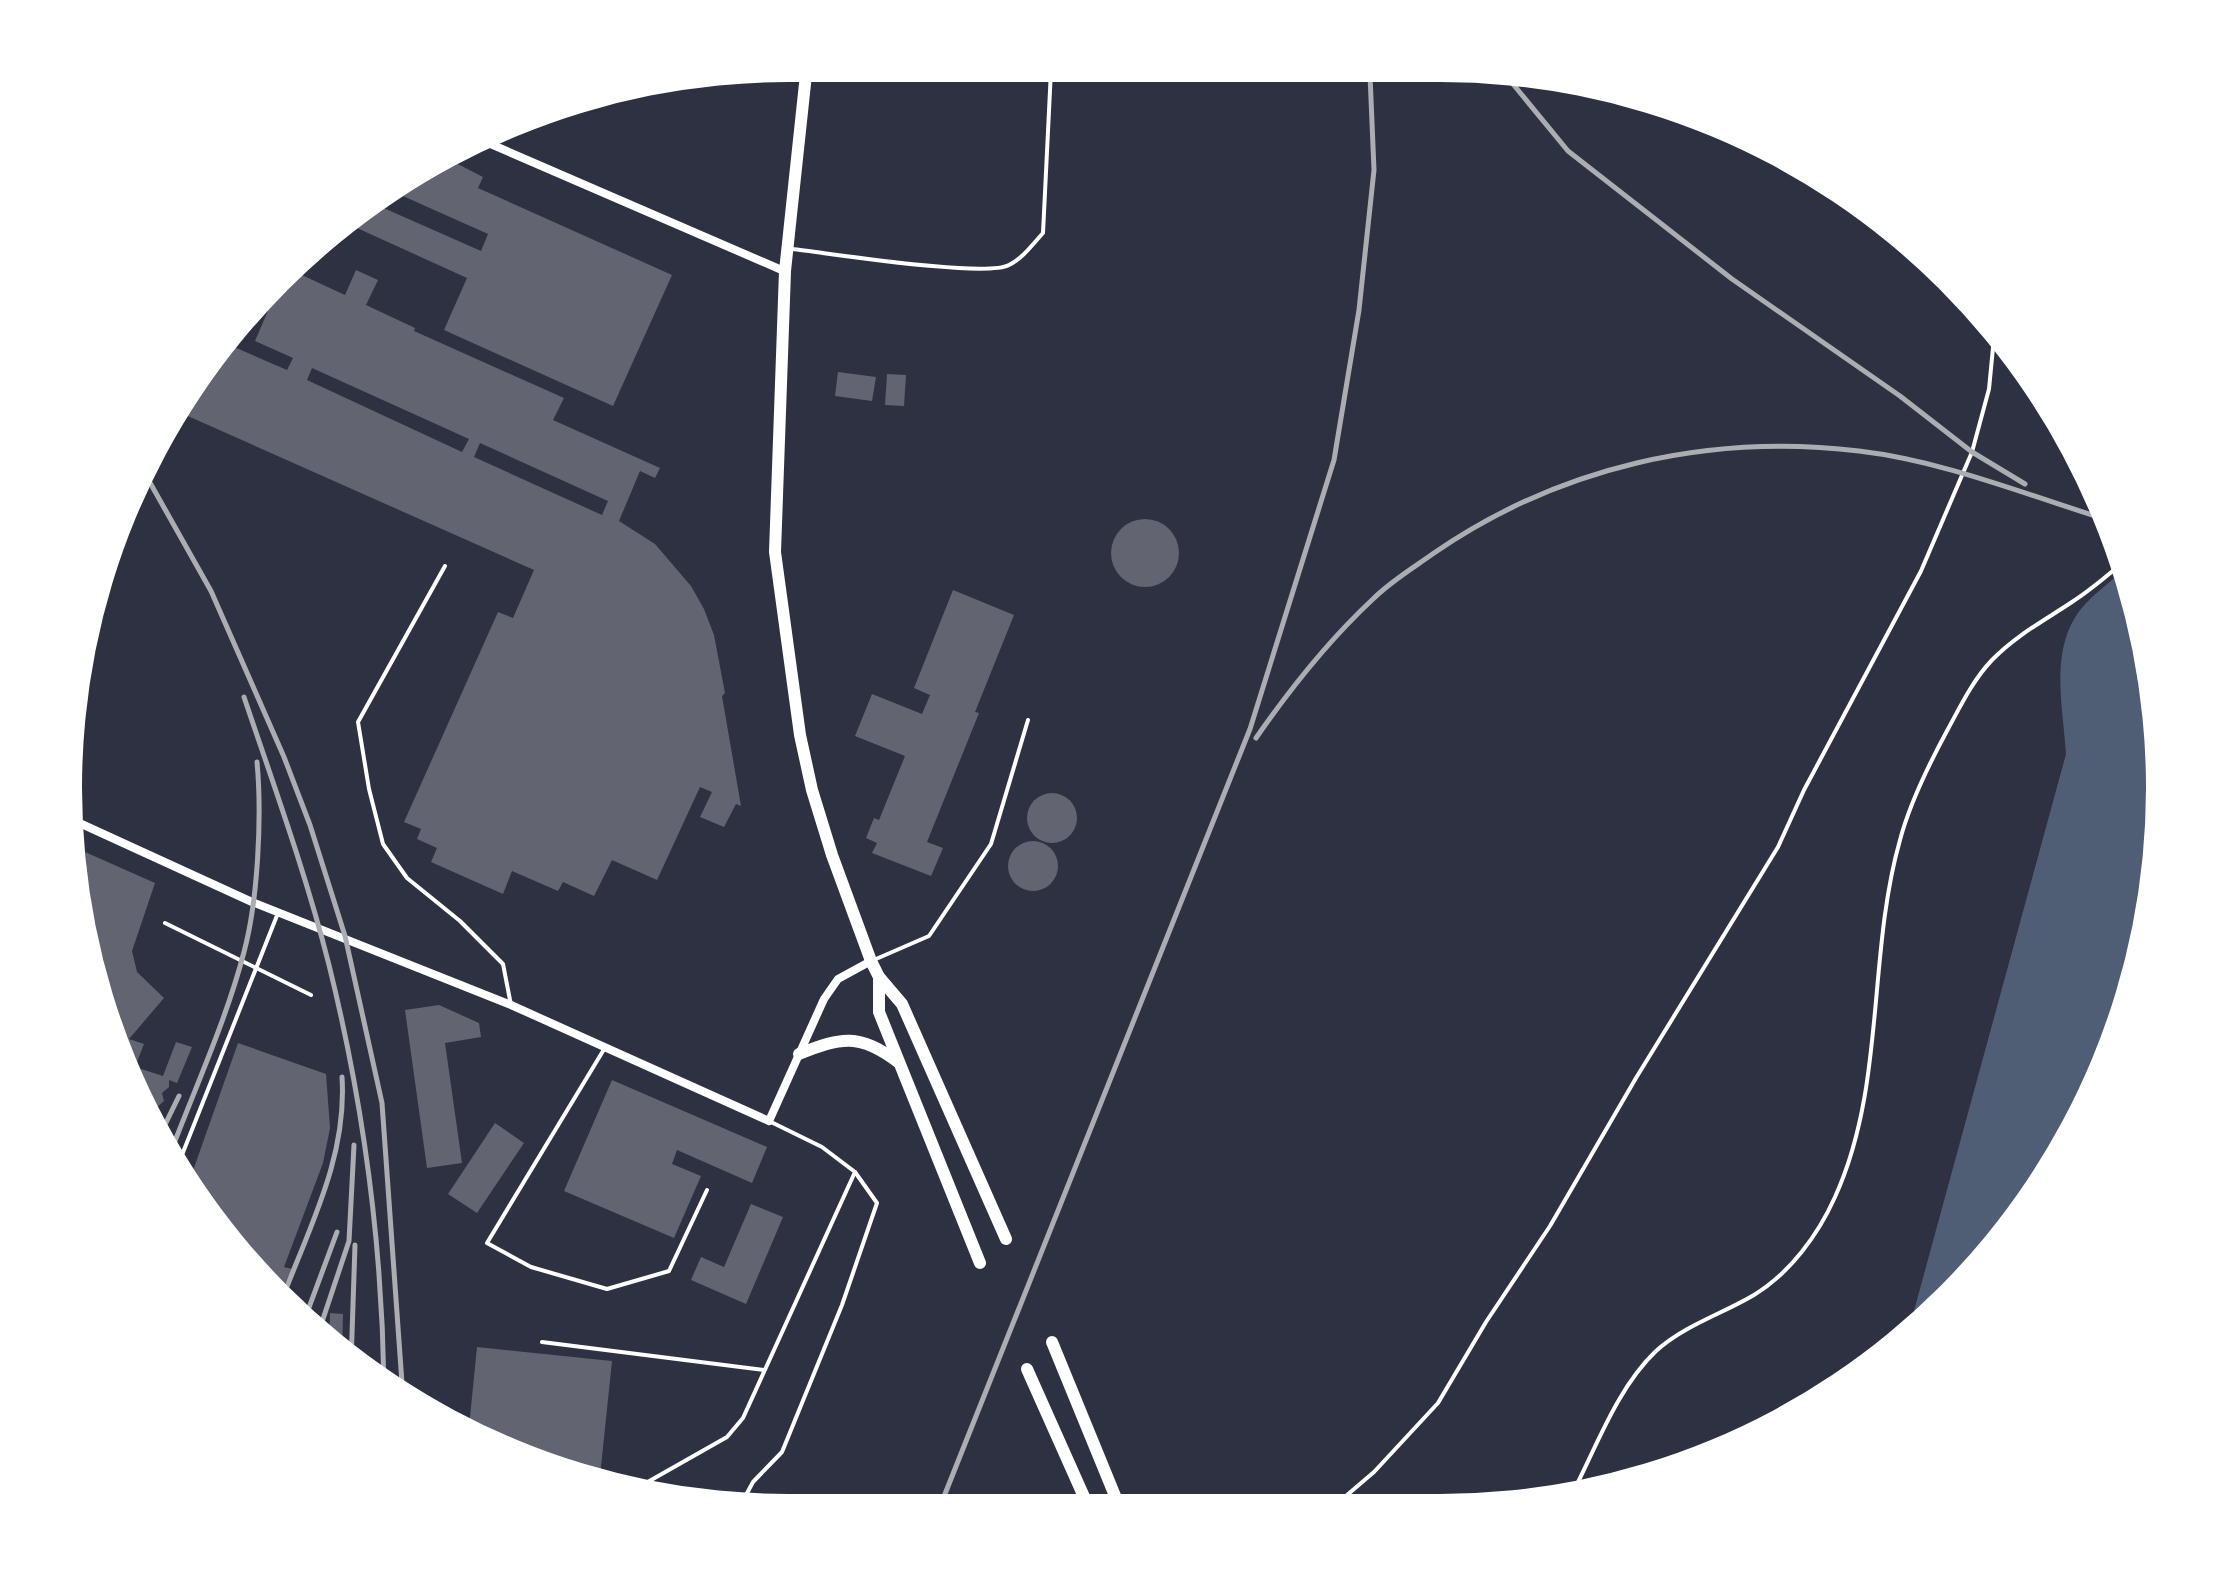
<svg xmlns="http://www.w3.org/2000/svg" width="2228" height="1577" font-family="Jost,sans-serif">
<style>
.water{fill:#4f5d75}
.building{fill:#626471;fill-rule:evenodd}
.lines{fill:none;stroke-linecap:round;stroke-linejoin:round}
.path{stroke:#fff;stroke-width:4}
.service{stroke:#fff;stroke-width:4}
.minor{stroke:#fff;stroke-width:8}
.primary{stroke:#fff;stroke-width:12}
.rail{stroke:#abadb3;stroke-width:5}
</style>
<rect width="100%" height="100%" fill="#2d3142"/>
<path class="water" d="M2127 567 2157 693 2161 835 2138 975 2089 1108 2014 1228 1917 1332 1906 1340 2066 754C2063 707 2049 649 2081 609 2093 594 2112 581 2127 567Z"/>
<g class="building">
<polygon points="448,159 483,177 478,188 672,275 613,406 444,330 467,278 346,223 370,202 481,251 488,234 385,188"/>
<path d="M291 270 345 295 356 270 378 280 366 305 415 328 414 331 564 398 553 420 660 468 655 478 640 471 619 521 655 544 691 586 704 609 714 635 725 693 722 696 741 806 736 804 724 827 700 817 712 792 700 787 657 880 612 860 594 896 563 882 558 891 512 871 503 894 431 862 437 848 417 839 421 829 404 822 498 612 513 618 534 570 181 413 225 343 287 370 293 358 255 341 282 278ZM312 368 469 439 462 452 307 380ZM480 443 608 501 602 515 474 457Z"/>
<polygon points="838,372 876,377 872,401 835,396"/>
<polygon points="887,374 906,375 904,406 885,405"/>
<circle cx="1145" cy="553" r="34"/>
<polygon points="953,590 1014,615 975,712 979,713 927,842 943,848 931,876 872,853 877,843 866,838 874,818 879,820 905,756 855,736 872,694 922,714 930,695 914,688"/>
<circle cx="1052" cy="818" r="25"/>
<circle cx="1033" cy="866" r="25"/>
<polygon points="76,848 155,883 132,951 137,972 164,998 129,1039 144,1044 135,1067 163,1076 176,1042 192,1047 177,1083 169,1080 169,1087 162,1093 164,1101 157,1107 159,1114 152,1121 153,1129 139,1108 79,929"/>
<polygon points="439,1005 479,1023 481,1037 445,1043 462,1163 427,1168 405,1010"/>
<polygon points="238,1043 326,1074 330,1128 323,1163 284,1267 292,1269 281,1292 298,1298 293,1311 245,1266 189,1182"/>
<polygon points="612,1080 767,1147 752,1183 677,1150 672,1164 701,1176 674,1238 564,1191"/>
<polygon points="495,1123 524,1143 477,1213 448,1194"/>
<polygon points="751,1204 783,1217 746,1304 691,1280 701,1257 724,1267"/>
<polygon points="330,1313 343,1314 342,1357 329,1344"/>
<polygon points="477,1347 612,1361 599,1486 468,1437"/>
</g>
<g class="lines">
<path class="path" d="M1572 1494C1596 1448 1617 1388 1656 1351 1685 1325 1722 1314 1754 1295 1790 1273 1818 1235 1835 1197 1886 1085 1867 956 1900 840 1910 802 1929 764 1948 729 1961 705 1973 680 1992 660 2015 636 2045 620 2072 602 2091 590 2108 575 2126 560"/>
<g class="service">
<path d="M792 249C829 253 984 278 1009 265 1023 258 1033 244 1043 233L1051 70"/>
<polyline points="445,566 358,722 369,789 383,844 407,878 460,921 503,964 511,1005"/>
<polyline points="165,923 311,995"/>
<polyline points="876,959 929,936 991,844 1028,720"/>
<polyline points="606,1046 487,1243 531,1267 607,1289 669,1271 707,1190"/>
<polyline points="178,1165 278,913"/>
<polyline points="542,1342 764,1370"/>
<polyline points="630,1492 727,1437 743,1418 855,1172 822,1147 769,1121"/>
<polyline points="1333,1507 1374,1472 1438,1403 1486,1322 1550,1226 1636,1078 1778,847 1804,790 1921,571 1972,452 1989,389 1995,327"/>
<polyline points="738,1510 753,1482 782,1452 842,1305 877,1203 855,1172"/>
</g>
<g class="minor">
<polyline points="486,142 784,271"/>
<polyline points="75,821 252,902 511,1005 769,1121 824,999 838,979 871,961"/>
</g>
<g class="primary">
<polyline points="807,65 785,271 775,552 800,735 812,790 832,855 871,961 879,977 902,1004 1006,1239"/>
<polyline points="879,977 879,1012 980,1263"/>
<path d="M799 1054C841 1037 860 1033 898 1062"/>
<polyline points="1052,1342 1120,1508"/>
<polyline points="1027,1369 1089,1508"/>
</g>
<g class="rail">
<polyline points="1508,78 1568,151 1732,279 1900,396 1972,452 2025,484"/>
<polyline points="144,472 211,591 284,757 310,825 345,936 382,1103 403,1397"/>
<path d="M244 697C274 786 306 874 329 965 363 1102 382 1243 384 1385"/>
<path d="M1256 738C1290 689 1329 640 1373 599 1391 581 1413 568 1434 553 1559 467 1708 433 1859 451 1944 461 2027 495 2108 520"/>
<polyline points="159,1137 179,1096"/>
<path d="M170 1154C195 1088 226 1021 244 952 258 900 262 816 257 762"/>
<path d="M286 1289C313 1220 347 1153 342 1077"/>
<polyline points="304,1321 337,1232"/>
<polyline points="318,1334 349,1241 354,1145"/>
<polyline points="351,1364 355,1245"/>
<polyline points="939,1509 1250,729 1334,460 1359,310 1374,170 1370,75"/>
</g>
</g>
<path d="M0 0H2228V1577H0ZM788 82H1440A706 706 0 0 1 2146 788V788A706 706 0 0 1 1440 1494H788A706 706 0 0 1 82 788V788A706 706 0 0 1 788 82Z" fill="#fff" fill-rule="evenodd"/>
</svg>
